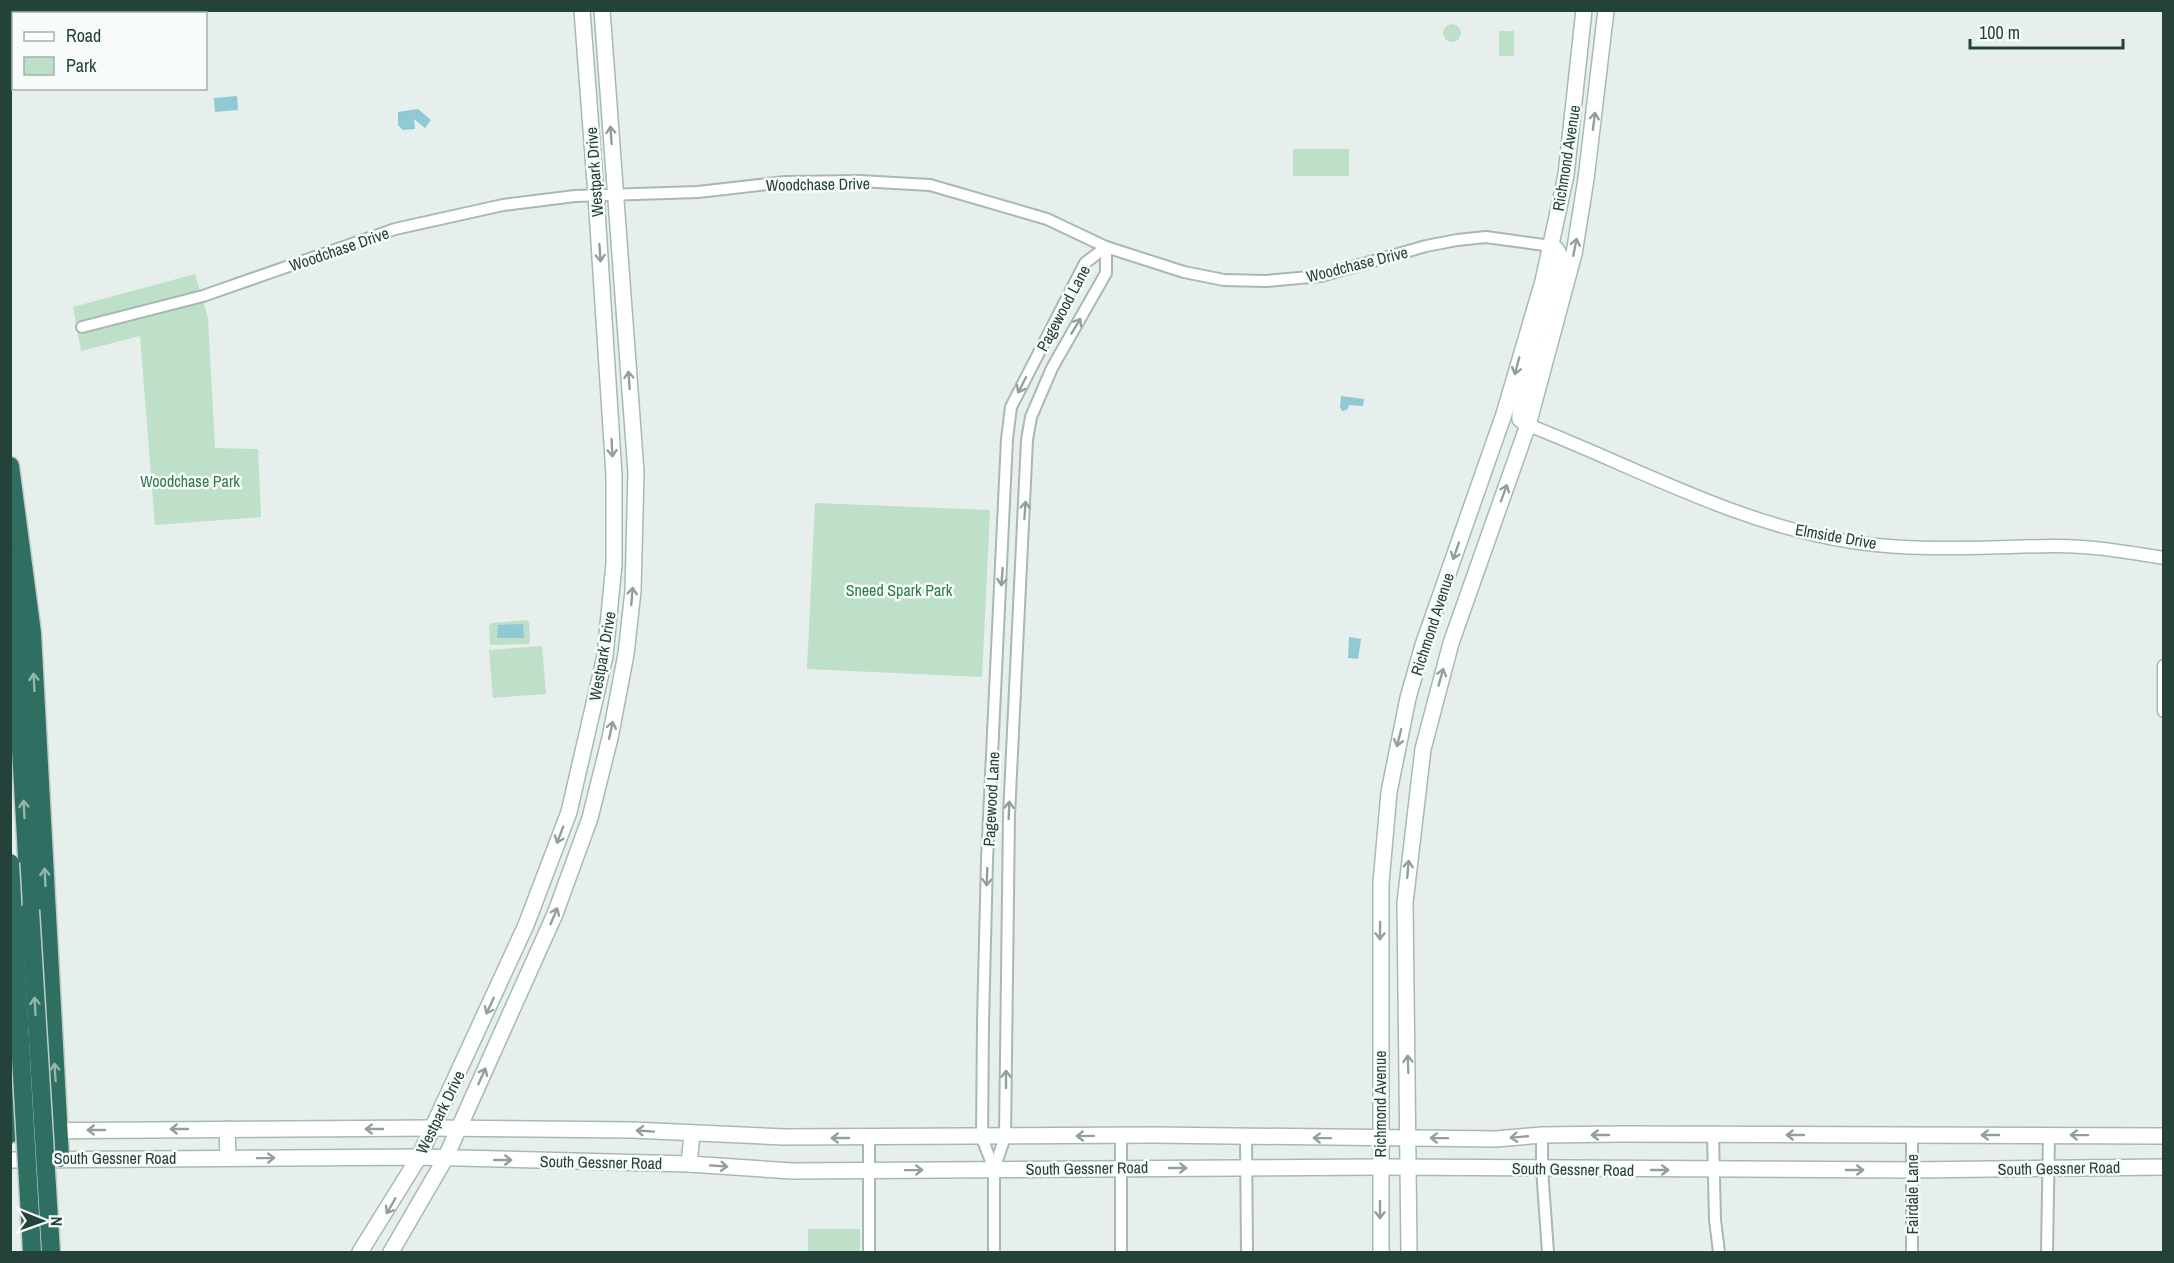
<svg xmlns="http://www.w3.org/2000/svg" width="2174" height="1263" font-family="'Archivo Narrow',sans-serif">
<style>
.green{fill:#bfe0c8}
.water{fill:#8ec9d4}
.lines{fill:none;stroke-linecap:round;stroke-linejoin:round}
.minor-casing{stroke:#a8b8b2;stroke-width:14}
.tertiary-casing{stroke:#a8b8b2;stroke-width:15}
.secondary-casing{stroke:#a4bbb3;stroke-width:18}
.motorway-casing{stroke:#c2cac8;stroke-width:21}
.minor{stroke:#fff;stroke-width:10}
.tertiary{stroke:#fff;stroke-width:12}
.secondary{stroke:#fff;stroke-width:15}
.motorway{stroke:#2f6f62;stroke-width:18}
.motorway-bridge-casing{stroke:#c2cac8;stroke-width:21;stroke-linecap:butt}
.motorway-bridge{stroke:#2f6f62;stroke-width:18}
.oneway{stroke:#92a09c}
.oneway2{stroke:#93b5ae}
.labels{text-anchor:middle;stroke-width:5;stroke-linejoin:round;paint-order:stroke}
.street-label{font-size:16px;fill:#24423a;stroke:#f7fbf9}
.park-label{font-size:16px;fill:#2d7a4b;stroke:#f7fbf9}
</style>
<rect width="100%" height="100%" fill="#e6efeb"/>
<g class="green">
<circle cx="1452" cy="33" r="9"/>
<rect x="1499" y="31" width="15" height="25"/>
<rect x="1293" y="149" width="56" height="27"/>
<polygon points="195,274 208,318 215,448 258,449 261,517 155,525 140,336 81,351 73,307"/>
<polygon points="815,503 990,510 982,677 807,669"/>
<polygon points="526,620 529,622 530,642 528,644 490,645 489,626 492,623"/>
<polygon points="542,646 546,694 493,698 489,650"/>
<rect x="808" y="1229" width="52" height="23"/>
</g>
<g class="water">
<polygon points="237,96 238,110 215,112 214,98"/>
<polygon points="418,109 431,120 425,128 414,119 415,129 403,130 398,125 398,112"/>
<polygon points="1341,396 1364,399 1363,406 1349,405 1347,410 1342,411 1340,407"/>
<polygon points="523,624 524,638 497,638 498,625"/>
<polygon points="1349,637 1361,639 1358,659 1348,658"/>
</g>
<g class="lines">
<defs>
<g id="minor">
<polyline points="82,327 203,296 395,229 503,205 575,196 698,192 785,182 859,181 930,185 1047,219 1106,247 1184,272 1224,280 1266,281 1321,276 1426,246 1457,240 1486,237 1551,246"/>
<polyline points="1121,1135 1121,1252"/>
<polyline points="1542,1135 1542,1169 1548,1252"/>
<polyline points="1713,1135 1715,1220 1719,1252"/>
<polyline points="1912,1136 1912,1252"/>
<polyline points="1246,1137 1247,1252"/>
<polyline points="869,1138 869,1252"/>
<polyline points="994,1169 1005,1137 1009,815 1027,440 1031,417 1052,368 1106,273 1106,247"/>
<polyline points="994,1252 994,1169 982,1138 983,1023 987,860 1007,439 1011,407 1085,263 1106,247"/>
<polyline points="2047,1252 2049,1135"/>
</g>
<g id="tertiary">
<path d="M1528 425C1634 466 1738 525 1852 542 1917 552 1985 547 2051 546 2088 545 2126 552 2164 558"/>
<polyline points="2164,666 2164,711"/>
</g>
<g id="secondary">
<polyline points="1548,327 1549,310 1560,256 1556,249 1551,246"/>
<polyline points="1528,425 1520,419 1520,412 1539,326 1536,316"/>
<polyline points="227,1129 228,1158"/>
<polyline points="13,1131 433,1128 632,1130 784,1137 1154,1135 1496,1139 1542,1135 1622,1134 2164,1136"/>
<polyline points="10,1160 419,1157 689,1164 792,1171 1380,1167 1912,1170 2164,1167"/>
<polyline points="689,1164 692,1134"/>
<polyline points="360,1252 419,1157 526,925 569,812 605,656 614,564 614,475 596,195 582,10"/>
<polyline points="391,1252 445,1159 555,914 590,818 610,738 626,654 633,591 636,472 602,10"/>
<polyline points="1381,1252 1381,883 1389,792 1408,698 1423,645 1504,414 1543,281 1566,175 1584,10"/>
<polyline points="1409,1252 1405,903 1423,749 1451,643 1528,425 1574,254 1586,179 1606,10"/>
</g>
<g id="motorway">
<polyline points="10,466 32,633 60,1158"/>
<polyline points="10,553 30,910"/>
<polyline points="10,1075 13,1107 10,1134"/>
</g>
</defs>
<use href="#minor" class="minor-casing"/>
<use href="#tertiary" class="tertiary-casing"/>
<use href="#secondary" class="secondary-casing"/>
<use href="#motorway" class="motorway-casing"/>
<use href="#minor" class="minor"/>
<use href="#tertiary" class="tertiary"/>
<use href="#secondary" class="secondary"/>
<use href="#motorway" class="motorway"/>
<defs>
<g id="motorway-bridge">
<polyline points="10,863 32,1252"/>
<polyline points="30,910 51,1252"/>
</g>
</defs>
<use href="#motorway-bridge" class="motorway-bridge-casing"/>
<use href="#motorway-bridge" class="motorway-bridge"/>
</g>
<defs><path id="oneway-shaft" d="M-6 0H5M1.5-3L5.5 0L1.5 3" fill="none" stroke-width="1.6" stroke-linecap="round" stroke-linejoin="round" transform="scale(1.5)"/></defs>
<g class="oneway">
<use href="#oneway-shaft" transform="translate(1594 121) rotate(-83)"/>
<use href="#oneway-shaft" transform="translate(611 135) rotate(-94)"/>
<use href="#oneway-shaft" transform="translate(1575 247) rotate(-79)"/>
<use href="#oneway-shaft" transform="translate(600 253) rotate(86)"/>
<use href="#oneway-shaft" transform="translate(1076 326) rotate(-59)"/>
<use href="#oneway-shaft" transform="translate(1517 366) rotate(105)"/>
<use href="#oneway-shaft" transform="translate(629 380) rotate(-94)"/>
<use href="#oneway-shaft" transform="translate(1022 385) rotate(117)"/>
<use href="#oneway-shaft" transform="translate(612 448) rotate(87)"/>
<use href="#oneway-shaft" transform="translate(1504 493) rotate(-70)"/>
<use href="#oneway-shaft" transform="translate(1025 510) rotate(-86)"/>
<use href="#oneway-shaft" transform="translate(1456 551) rotate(109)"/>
<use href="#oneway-shaft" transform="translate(1002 577) rotate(94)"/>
<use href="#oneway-shaft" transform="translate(632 596) rotate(-85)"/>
<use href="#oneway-shaft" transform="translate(1441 677) rotate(-74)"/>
<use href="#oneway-shaft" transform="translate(611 730) rotate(-78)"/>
<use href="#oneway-shaft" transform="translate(1399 738) rotate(104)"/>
<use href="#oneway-shaft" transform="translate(1009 810) rotate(-88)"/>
<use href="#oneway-shaft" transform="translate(560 835) rotate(111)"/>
<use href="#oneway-shaft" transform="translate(1408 869) rotate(-85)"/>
<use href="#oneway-shaft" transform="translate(987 877) rotate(92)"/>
<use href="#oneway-shaft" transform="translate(554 916) rotate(-67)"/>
<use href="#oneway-shaft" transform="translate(1380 931) rotate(91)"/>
<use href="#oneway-shaft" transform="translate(490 1006) rotate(115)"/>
<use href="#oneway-shaft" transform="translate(1408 1064) rotate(-92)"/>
<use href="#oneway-shaft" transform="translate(482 1076) rotate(-66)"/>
<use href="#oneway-shaft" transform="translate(1006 1079) rotate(-90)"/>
<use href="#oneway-shaft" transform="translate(179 1129) rotate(180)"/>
<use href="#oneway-shaft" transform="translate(374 1129) rotate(180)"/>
<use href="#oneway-shaft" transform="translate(96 1130) rotate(-180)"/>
<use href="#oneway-shaft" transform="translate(645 1131) rotate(-176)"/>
<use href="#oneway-shaft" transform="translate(1600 1135) rotate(180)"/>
<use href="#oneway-shaft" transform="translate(1795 1135) rotate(180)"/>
<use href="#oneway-shaft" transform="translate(1990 1135) rotate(180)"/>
<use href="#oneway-shaft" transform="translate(2079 1135) rotate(-179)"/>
<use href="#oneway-shaft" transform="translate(1085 1136) rotate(179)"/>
<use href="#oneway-shaft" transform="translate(1519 1137) rotate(175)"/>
<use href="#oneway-shaft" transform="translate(840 1138) rotate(-180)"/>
<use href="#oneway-shaft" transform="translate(1322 1138) rotate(-179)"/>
<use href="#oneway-shaft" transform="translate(1439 1138) rotate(-179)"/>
<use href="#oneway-shaft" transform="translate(266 1158) rotate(-1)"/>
<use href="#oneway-shaft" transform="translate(503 1160)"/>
<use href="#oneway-shaft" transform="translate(719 1166) rotate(4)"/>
<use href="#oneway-shaft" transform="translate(1178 1168)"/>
<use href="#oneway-shaft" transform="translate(914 1170) rotate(-1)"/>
<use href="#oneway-shaft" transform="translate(1660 1170)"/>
<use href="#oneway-shaft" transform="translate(1855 1170)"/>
<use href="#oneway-shaft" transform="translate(391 1206) rotate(120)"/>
<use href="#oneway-shaft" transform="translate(1380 1210) rotate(90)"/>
</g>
<g class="oneway2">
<use href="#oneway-shaft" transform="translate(34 682) rotate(-93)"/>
<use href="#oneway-shaft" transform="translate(24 809) rotate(-93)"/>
<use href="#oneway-shaft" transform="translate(45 877) rotate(-93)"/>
<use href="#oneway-shaft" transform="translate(35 1006) rotate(-93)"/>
<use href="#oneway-shaft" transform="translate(55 1072) rotate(-94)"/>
</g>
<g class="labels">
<g class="street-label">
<text transform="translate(1566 158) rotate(-81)" y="6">Richmond Avenue</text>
<text transform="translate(594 172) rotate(-94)" y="6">Westpark Drive</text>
<text transform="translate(818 184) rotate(-1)" y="6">Woodchase Drive</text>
<text transform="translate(339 249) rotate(-19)" y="6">Woodchase Drive</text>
<text transform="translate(1357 264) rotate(-14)" y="6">Woodchase Drive</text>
<text transform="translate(1063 308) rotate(-62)" y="6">Pagewood Lane</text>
<text transform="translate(1836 536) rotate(10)" y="6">Elmside Drive</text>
<text transform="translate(1432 624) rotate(-72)" y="6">Richmond Avenue</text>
<text transform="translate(602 656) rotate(-80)" y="6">Westpark Drive</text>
<text transform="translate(991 799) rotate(-87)" y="6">Pagewood Lane</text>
<text transform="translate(1380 1104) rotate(-90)" y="6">Richmond Avenue</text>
<text transform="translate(440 1112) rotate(-64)" y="6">Westpark Drive</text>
<text x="115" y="1164">South Gessner Road</text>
<text transform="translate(601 1162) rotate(1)" y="6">South Gessner Road</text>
<text transform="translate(1087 1168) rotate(-1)" y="6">South Gessner Road</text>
<text transform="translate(2059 1168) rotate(-1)" y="6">South Gessner Road</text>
<text transform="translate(1573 1169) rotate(1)" y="6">South Gessner Road</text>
<text transform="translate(1912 1194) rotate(-90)" y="6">Fairdale Lane</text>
</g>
<g class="park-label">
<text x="190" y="487">Woodchase Park</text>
<text x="899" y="596">Sneed Spark Park</text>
</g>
</g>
<rect width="2174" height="1263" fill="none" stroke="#24423a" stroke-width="24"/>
<rect x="12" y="12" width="195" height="78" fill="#f7fbf9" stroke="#a3b1ad" stroke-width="1.5"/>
<rect x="24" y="32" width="30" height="9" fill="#ffffff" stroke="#a3b1ad" stroke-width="1.5"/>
<text x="66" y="42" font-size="18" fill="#24423a">Road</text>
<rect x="24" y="57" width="30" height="18" fill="#bfe0c8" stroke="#a3b1ad" stroke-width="1.5"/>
<text x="66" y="72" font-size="18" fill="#24423a">Park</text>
<g transform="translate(42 1221) rotate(91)" stroke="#f7fbf9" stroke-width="4.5" paint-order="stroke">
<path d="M0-4.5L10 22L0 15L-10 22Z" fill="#24423a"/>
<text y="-9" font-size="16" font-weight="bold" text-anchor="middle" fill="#24423a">N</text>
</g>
<path d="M1970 39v9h153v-9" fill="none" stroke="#24423a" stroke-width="3"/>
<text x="1979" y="39" font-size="18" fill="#24423a" stroke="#f7fbf9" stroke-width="4.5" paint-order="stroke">100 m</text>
</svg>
